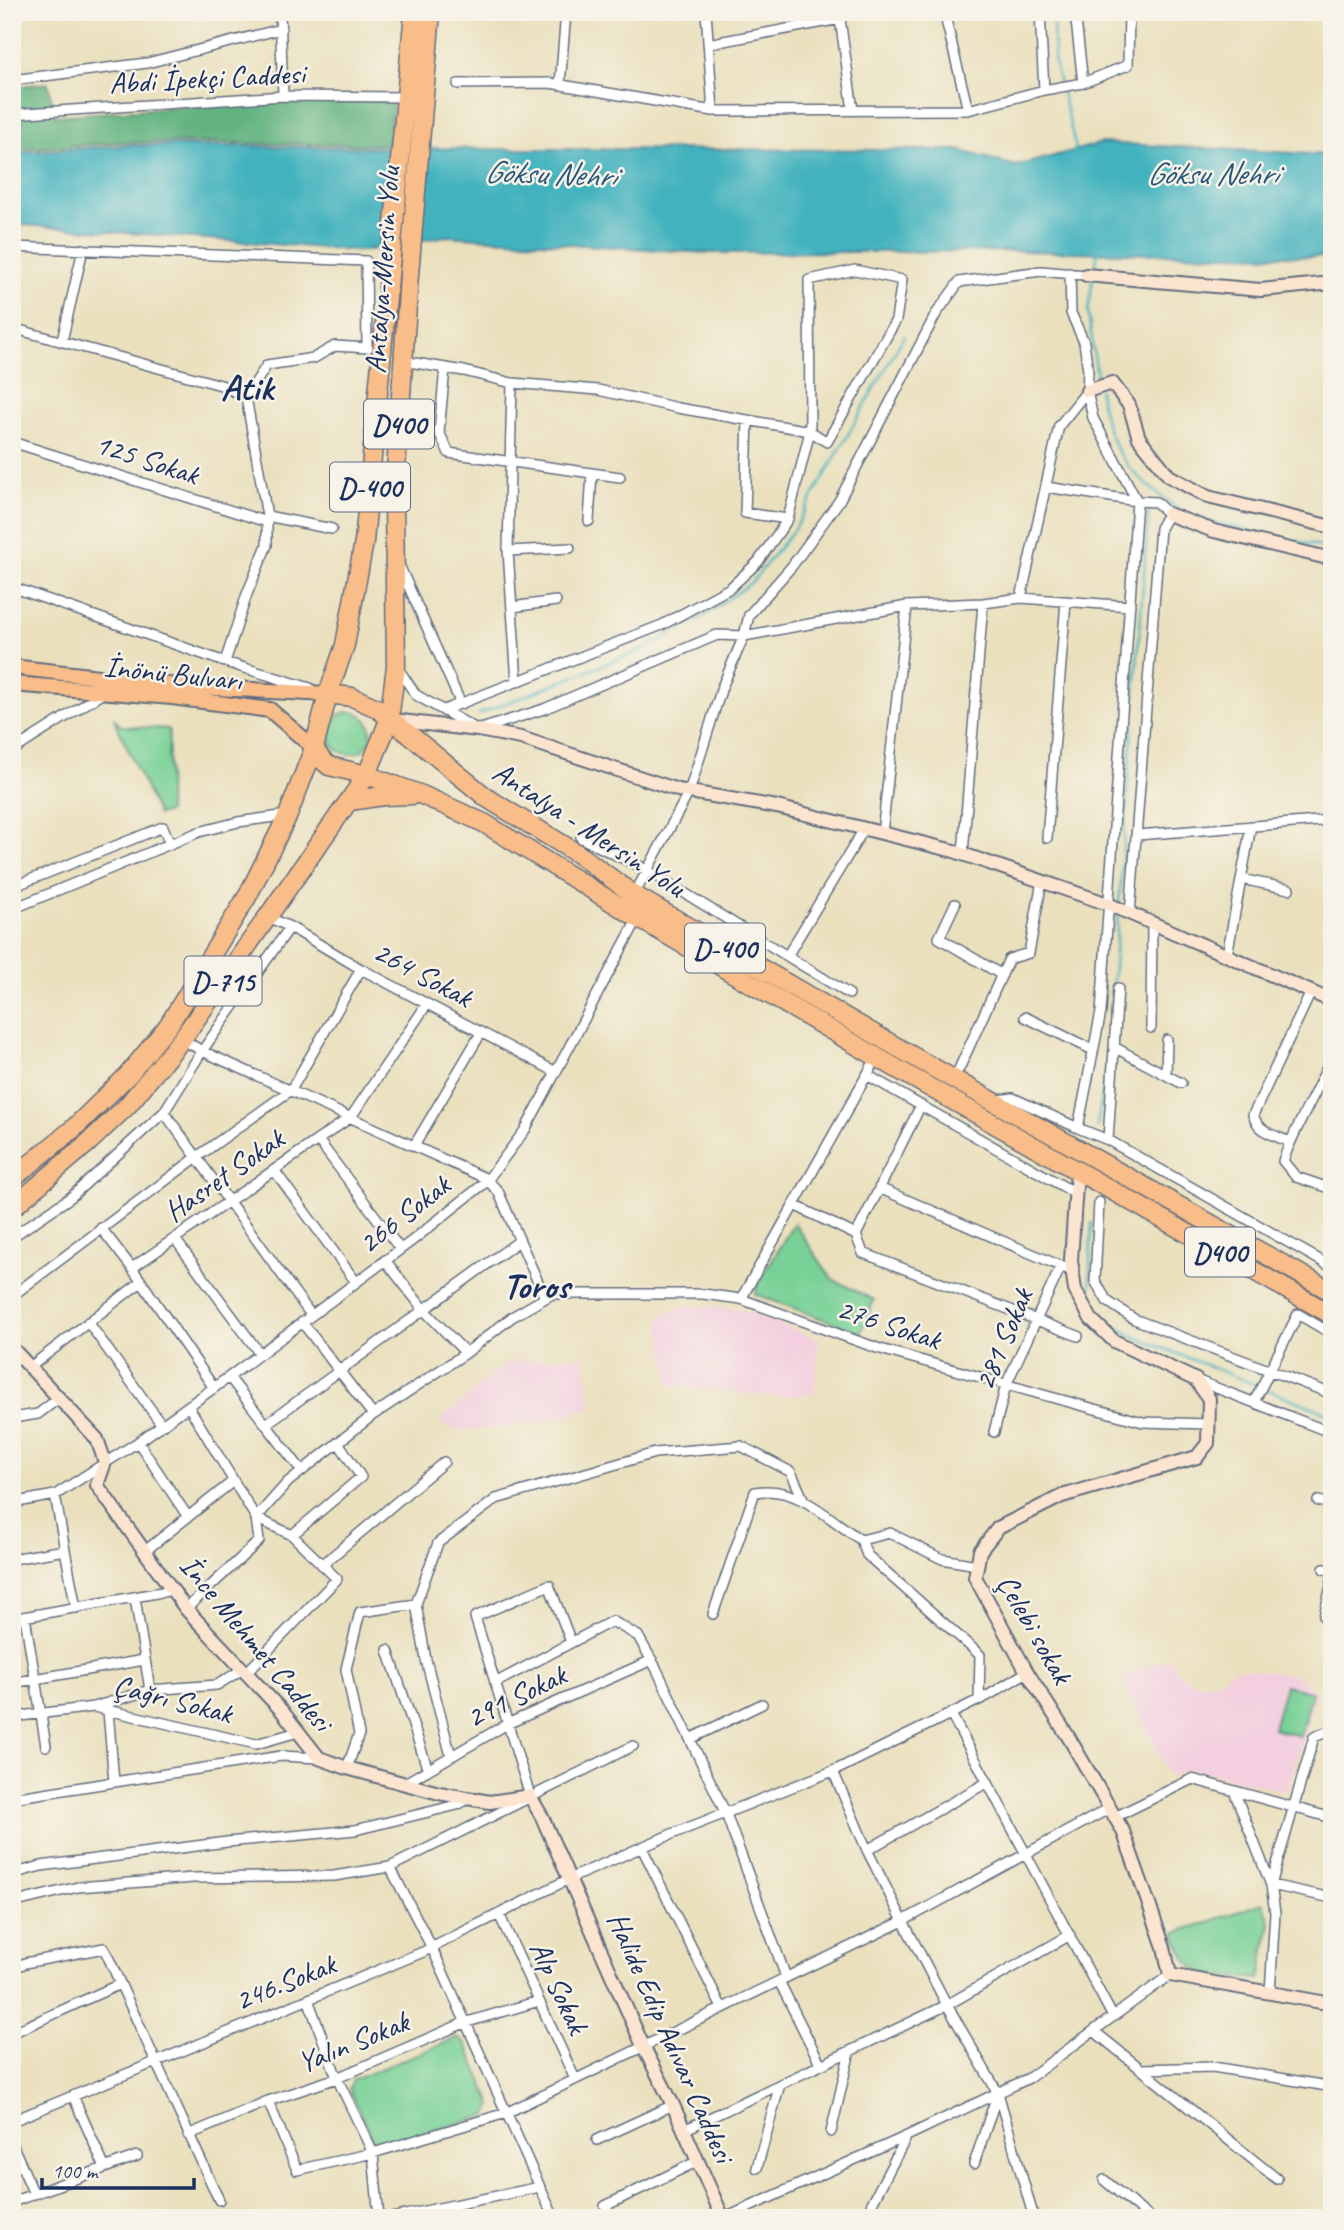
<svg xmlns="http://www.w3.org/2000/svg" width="1344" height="2230" font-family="Caveat,sans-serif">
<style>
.built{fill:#f3cfdf}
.green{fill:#79d197;stroke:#4a807a;stroke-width:2}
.forest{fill:#62b380;stroke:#3e716f;stroke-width:2}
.water{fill:#43b2be;stroke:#2f708e;stroke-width:2}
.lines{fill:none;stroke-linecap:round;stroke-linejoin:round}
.stream{stroke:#43b2be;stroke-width:2.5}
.street-casing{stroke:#636d7f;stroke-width:12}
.secondary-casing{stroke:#636d7f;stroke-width:16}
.primary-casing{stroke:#636d7f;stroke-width:18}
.highway-casing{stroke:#636d7f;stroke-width:21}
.street{stroke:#fff;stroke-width:9}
.secondary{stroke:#fce5d0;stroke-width:12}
.primary{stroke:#f8bd89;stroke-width:14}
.highway{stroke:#f8bd89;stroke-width:18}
.labels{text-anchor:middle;stroke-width:5;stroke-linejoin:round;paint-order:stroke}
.shield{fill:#f7f3e8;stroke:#5d6a87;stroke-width:2}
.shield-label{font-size:28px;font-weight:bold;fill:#1b2f5e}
.street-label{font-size:30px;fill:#1b2f5e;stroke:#f7f3e8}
.water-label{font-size:32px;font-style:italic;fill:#27567b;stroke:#f7f3e8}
.district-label{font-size:37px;font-weight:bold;fill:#1b2f5e;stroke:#f7f3e8}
</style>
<rect width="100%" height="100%" fill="#f7f3e8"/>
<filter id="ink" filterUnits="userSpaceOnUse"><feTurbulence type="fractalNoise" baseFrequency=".0143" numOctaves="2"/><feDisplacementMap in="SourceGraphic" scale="14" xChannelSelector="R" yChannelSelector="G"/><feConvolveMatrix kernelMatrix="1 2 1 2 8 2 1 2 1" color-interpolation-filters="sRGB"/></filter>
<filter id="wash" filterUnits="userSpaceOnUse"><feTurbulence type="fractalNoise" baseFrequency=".00686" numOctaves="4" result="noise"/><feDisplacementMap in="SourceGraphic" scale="28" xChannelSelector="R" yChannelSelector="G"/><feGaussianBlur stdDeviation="1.57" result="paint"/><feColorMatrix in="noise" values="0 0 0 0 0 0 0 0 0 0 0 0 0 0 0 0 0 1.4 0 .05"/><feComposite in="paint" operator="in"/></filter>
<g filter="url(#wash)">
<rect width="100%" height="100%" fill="#eae0bd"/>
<!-- built -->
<path class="built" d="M683,1305L741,1309L819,1340L814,1394L780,1397L670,1385L659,1319Z
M585,1356L591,1407L541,1422L484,1429L456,1431L438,1422L508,1362Z
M1170,1659L1182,1677L1202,1684L1219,1681L1235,1668L1296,1675L1316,1692L1287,1792L1202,1771L1188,1769L1169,1777L1122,1678L1143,1667Z"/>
<!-- green -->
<path class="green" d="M329 733a21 21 0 1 1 42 0a21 21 0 1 1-42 0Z
M113,717L121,726L169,729L168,812L158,815Z
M794,1223L832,1279L874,1300L861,1333L755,1294L757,1285Z
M1285,1685L1312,1693L1300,1736L1273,1729Z
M1263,1903L1270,1922L1260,1979C1214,1975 1190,1985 1175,1933Z
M457,2038L465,2042L492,2104L488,2115L388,2144L373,2141L349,2089L353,2080Z"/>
<!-- forest -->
<path class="forest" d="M48,83L55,116L242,102L393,101L388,145L127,142L12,150V87Z"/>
<!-- water -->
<path class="water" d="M1102,143L1332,155V257L1014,251L708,253L446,236L362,251L12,224V153L129,145L495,149L958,150L1016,166Z"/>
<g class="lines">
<!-- stream -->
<path class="stream" d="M1053,12L1054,60L1077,153
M1094,273L1098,252
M1093,279L1088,312L1098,383
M1099,390C1108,458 1135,478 1188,516
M1198,519L1332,549
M479,714L641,650L704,616L752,582L795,528L904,336
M1119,904L1149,506
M1097,1127L1107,1060L1118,914
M1092,1223C1091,1241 1087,1293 1094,1308C1102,1322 1122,1330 1135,1337L1332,1415"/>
</g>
</g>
<g filter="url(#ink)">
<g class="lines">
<!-- street casing -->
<g class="street-casing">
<path id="street" d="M280,12L283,96
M706,12L713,111
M839,12L853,110
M944,12L968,110
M1040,12L1044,90
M1075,12L1083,83
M708,44L840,19
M12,80L147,63L281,29
M458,84L550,83L713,111L968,110L1044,90L1083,83L1128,65L1129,12
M560,85L566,12
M12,114L283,96L405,97
M12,247L366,261L367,347
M1070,273L1071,313L1084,342L1088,371L1087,391L1093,418L1137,501L1101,1012L1078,1128L1108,1140L1332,1267
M12,328L221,385L246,397L267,516V545L247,594L225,662
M62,341L83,249
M409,362L464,371L512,383L598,390L678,408L810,431L827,442L896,320L902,280L855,270L809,280L810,431L788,519L758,562L730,588L662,625L444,710
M445,368L439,432L449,453L620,477
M512,383L508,551L517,682
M246,397L267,365L314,358L335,346L368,348
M748,420L745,513L788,519
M12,442L267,522
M1046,487L1137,501L1156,502L1168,514L1160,528L1130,914
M267,516L332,529
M589,521L592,473
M508,551L570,548
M399,565L461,704
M12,587L225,662L310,688
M1021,598L1059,426L1087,391
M512,607L556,601
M397,667L416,695L478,730L544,709L717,635L744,636L907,606L983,603L1021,598L1130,606
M12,751L103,693
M882,834L907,606
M1137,835L1332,820
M581,838L647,870L849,994
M1047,838L1066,601
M963,854L983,603
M1241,879L1289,889
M12,887L163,827L170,844
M634,895L689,792L722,687L744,636L749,615L792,566L839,501L936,314L959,282L1041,271L1086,275
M955,904L939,938L1002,975
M12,909L199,832L238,822L288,815
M268,917L290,927L361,969L556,1072
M1227,955L1251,826
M787,956L864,829
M1025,1017L1093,1050
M1151,1028L1152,923
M182,1039L202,1051L485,1178L498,1191L545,1298
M1114,1047L1181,1083
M1332,1055C1318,1092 1296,1124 1283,1161L1296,1177L1332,1189
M959,1069L1009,959L1029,953L1042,881
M1166,1074L1167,1040
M867,1075L1075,1193
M998,1100L1013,1098L1078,1128
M164,1112L311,1315
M318,1140L400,1249
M1108,1140L1118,988
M1290,1142C1273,1135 1259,1132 1253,1115L1311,992
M414,1146L481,1033
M274,1170L356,1282
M879,1188L1072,1271
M1099,1202L1095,1281L1107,1301L1134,1319L1332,1394
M794,1205L856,1235L863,1253L1078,1336
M101,1228L132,1268
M856,1235L921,1105
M12,1237L71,1197L164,1112L202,1051L290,927
M175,1239L260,1354
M385,1260L424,1310L466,1353
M12,1296L197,1157L291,1090L361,969
M741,1299L877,1057
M88,1322L162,1425
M302,1322L373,1415
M30,1367L141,1282
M229,1377L302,1471
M1196,1380L1332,1433
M214,1388L132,1268L351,1117L427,1004
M1254,1402L1298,1314L1332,1334
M189,1407L256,1518L292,1535L337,1579L246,1673
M12,1418L38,1414L59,1398
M266,1424L519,1241
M994,1432L1006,1385L1061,1266
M138,1442L188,1517
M1318,1501L1332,1504
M12,1503L55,1495L138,1442L229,1377L413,1240L486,1182L525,1130L638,918
M292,1535L361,1477L338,1442
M65,1550L76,1608
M145,1551L232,1482
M12,1559L65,1550L55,1495
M322,1565L444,1462
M977,1565L942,1559L890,1533L861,1540L867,1555L980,1655L979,1700
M1324,1569L1332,1570
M135,1598L150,1690L94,1707L256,1744L298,1732
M186,1609L259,1541L256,1518L288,1482L373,1415L466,1353L512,1317L552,1294H703L741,1299L877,1348L1047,1396L1143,1422L1208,1424
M713,1614L755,1492C798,1485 827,1518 861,1540
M25,1617L46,1746
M1324,1617L1332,1581
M12,1619L173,1590
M388,1650L428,1770
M12,1683L144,1660
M495,1683L612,1621L638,1636L656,1668L726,1814L786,1977
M150,1690L217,1685L243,1669
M108,1711L114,1782
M951,1714L1113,2017
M12,1717L94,1707
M1332,1730L1314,1737L1271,1885L1332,1898
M690,1739L762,1704
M451,1756L426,1660L416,1604L438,1543L496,1499L655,1453L741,1446L791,1472L804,1501
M347,1768L359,1734L346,1669L360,1612L416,1604
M833,1771L867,1850L903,1921L947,2005L998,2093L1033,2215L1025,2218
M405,1783L507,1724L652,1660
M1234,1791L1271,1885L1275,1913L1270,1992
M530,1796L475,1617L549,1585L571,1642
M12,1798L281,1756L319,1758
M1115,1817L1192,1779L1332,1818
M642,1848L722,2008
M867,1850L988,1782
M390,1867L432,1948L554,2218
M12,1874L41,1866L227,1842L355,1830L457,1805L470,1798
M12,1903L78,1887L193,1878L334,1876L390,1867L633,1746
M499,1914L575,2079
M12,1969L25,1963L104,1948L219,2200
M779,1981L821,2065
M308,1999L337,2078L373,2153L379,2218
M1094,2031L1277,2179
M12,2033L120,1984
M1141,2069L1213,2067L1327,2086
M73,2096L105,2168
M268,2101L297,2170L373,2153L506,2113L903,1921L1110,1808
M12,2121L423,1952L571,1878L672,1834L838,1769L989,1695L1027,1672
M684,2130L947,2005L1070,1935
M831,2132L850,2051
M188,2135L268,2101L337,2078L464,2023L539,2001
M597,2140L673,2105
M12,2144L34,2194
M974,2164L997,2095
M757,2168L780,2084
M1104,2180L1150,2218
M12,2202L137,2156
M871,2205L907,2136
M605,2206L698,2161
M391,2218L540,2187
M725,2218L907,2136L1029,2078L1170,1975"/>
</g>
<!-- secondary casing -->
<g class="secondary-casing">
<path id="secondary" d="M1086,275L1261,290L1332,283
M1087,391L1112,383L1129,405L1139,438L1169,476L1208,497L1332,527
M1168,514L1214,531L1332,559
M393,720L478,730L521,738L678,790L777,807L954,851L1108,904L1332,1001
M1077,1170L1071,1260L1075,1290L1091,1319L1114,1341L1196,1380L1209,1399L1208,1443L1197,1457L1062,1496L998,1528L980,1551L975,1577L1027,1672L1069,1738L1123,1831L1164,1947L1170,1975L1332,2004
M12,1348L97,1439L105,1462L97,1485L186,1609L282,1711L319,1758L347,1768L439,1793L490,1802L530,1796L542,1817L643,2046L673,2105L723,2218"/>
</g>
<!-- primary casing -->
<g class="primary-casing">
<path id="primary" d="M12,667L177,686L328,694
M12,684L172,697L270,710L314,748"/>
</g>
<!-- highway casing -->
<g class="highway-casing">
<path id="highway" d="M328,694L352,697L377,708L487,798L578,854L634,895L909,1054L1332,1292
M314,748L321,759L329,766L367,775L422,795L484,823L638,918L906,1074L1332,1315
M350,801L383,796L413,795
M12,1179L74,1128L128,1075L168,1026L247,897L288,815L314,748L328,694L345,645L364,542L414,12
M12,1208L89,1142L127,1106L182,1039L367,775L389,720L396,666L394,500L409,275L431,12"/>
</g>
<!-- street -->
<use href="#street" class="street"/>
<!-- secondary -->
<use href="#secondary" class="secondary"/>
<!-- primary -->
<use href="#primary" class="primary"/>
<!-- highway -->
<use href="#highway" class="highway"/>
</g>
</g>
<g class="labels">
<!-- shield labels -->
<g class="shield">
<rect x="364" y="399.5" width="70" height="49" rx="5"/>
<rect x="330" y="462.5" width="80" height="49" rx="5"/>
<rect x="685" y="923.5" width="80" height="49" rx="5"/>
<rect x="184.5" y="956.5" width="77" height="49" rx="5"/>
<rect x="1185" y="1227.5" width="70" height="49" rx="5"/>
</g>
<g class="shield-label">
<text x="399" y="434">D400</text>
<text x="370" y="497">D-400</text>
<text x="725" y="958">D-400</text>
<text x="223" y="991">D-715</text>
<text x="1220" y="1262">D400</text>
</g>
<!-- street labels -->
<g class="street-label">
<text transform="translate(207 78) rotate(-3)" y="10">Abdi İpekçi Caddesi</text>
<text transform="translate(382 270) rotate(-86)" y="10">Antalya-Mersin Yolu</text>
<text transform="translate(147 459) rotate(18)" y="10">125 Sokak</text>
<text transform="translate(173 673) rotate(6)" y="10">İnönü Bulvarı</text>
<text transform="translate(589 829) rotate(33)" y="10">Antalya - Mersin Yolu</text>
<text transform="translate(423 974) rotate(28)" y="10">264 Sokak</text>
<text transform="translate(224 1175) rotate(-35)" y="10">Hasret Sokak</text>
<text transform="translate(404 1214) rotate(-38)" y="10">266 Sokak</text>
<text transform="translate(889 1324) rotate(18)" y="10">276 Sokak</text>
<text transform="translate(1003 1339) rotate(-67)" y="10">281 Sokak</text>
<text transform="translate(1035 1629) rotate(60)" y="10">Çelebi sokak</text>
<text transform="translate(256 1643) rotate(50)" y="10">İnce Mehmet Caddesi</text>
<text transform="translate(516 1696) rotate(-26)" y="10">291 Sokak</text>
<text transform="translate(173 1699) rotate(14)" y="10">Çağrı Sokak</text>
<text transform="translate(285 1982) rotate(-22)" y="10">246.Sokak</text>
<text transform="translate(559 1987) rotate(65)" y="10">Alp Sokak</text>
<text transform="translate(671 2037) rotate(66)" y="10">Halide Edip Adıvar Caddesi</text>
<text transform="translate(353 2042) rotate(-22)" y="10">Yalın Sokak</text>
</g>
<!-- water labels -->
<g class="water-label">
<text transform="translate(550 173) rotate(2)" y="11">Göksu Nehri</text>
<text x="1212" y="184">Göksu Nehri</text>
</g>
<!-- district labels -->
<g class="district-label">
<text x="247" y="400">Atik</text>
<text x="536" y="1298">Toros</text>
</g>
</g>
<!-- margin -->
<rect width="1344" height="2230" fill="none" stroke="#f7f3e8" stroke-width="42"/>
<!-- scale -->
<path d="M42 2178v10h152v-10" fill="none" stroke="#1b2f5e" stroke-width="3.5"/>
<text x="52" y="2178" font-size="21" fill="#1b2f5e" stroke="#f7f3e8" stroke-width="5" paint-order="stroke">100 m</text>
</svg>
